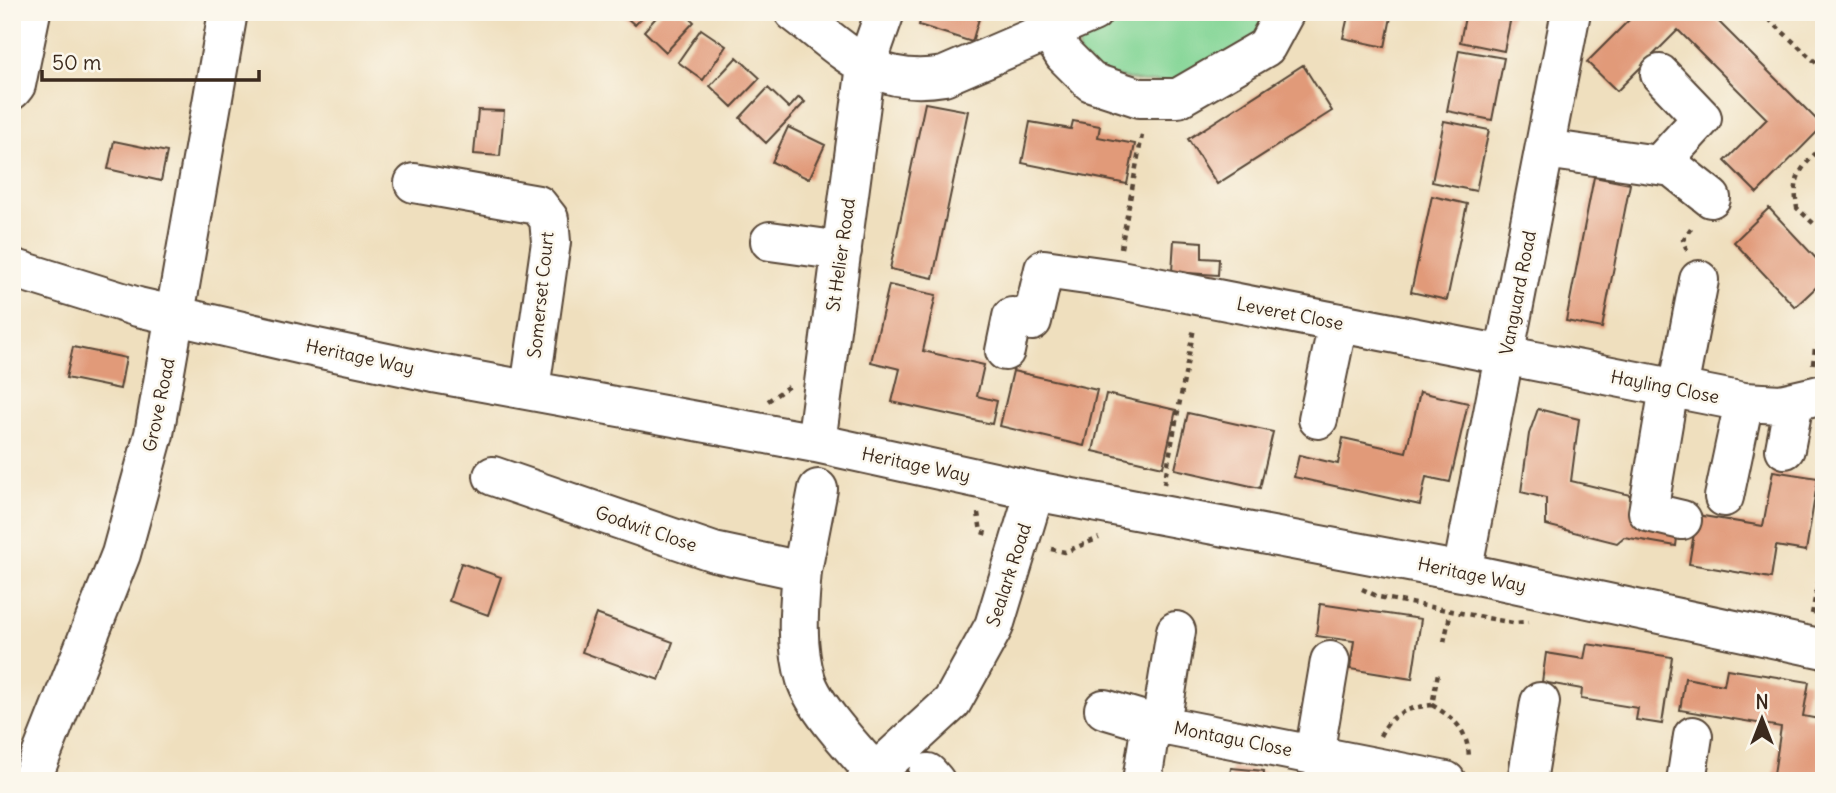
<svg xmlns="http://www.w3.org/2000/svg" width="1836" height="793" font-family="Delius,sans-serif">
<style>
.green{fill:#85d697;stroke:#60805a;stroke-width:2}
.building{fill:#e19a79}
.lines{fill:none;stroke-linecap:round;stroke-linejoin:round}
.minor-casing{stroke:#564536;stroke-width:42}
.path{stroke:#564536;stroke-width:4.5;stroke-dasharray:5 5;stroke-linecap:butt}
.minor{stroke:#fff;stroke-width:38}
.labels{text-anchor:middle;stroke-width:5;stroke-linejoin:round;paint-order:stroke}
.street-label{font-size:18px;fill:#3b2a1e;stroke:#fbf7ec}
</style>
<rect width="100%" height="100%" fill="#fbf7ec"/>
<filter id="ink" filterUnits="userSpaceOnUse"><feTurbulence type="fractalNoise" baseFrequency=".0143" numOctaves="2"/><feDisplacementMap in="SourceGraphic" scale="14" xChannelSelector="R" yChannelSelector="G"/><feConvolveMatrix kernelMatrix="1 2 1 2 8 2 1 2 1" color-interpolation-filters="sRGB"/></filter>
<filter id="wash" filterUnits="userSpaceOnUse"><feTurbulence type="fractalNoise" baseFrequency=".00686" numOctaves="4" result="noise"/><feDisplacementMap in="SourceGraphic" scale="28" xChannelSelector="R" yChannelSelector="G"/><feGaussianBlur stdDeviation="1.57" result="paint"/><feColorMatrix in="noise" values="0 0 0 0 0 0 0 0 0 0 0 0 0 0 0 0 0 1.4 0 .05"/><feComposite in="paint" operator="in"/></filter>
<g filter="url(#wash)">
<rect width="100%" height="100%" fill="#efdfbe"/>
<!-- green -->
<path class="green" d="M1123,12H1272L1260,40L1175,82H1142L1098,73L1078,54L1080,29Z"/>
<g id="blocks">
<!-- building -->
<path class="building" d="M620,12H647L635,25Z
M661,12H684L694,22L666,52L644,31Z
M923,12H981L972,42L919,25Z
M1349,12H1392L1385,47L1343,38Z
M1466,12H1512L1504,51L1460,42Z
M1637,12H1709L1823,126L1757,193L1725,161L1767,119L1678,30L1617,91L1587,62Z
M701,29L726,46L703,80L678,62Z
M1459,50L1504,58L1492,120L1447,111Z
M737,57L760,78L732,107L710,86Z
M1303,65L1332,111L1217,184L1188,139Z
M768,88L789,108L799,97L805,102L766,143L740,118Z
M925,103L968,111L933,278L890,269Z
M478,110L504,111L500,156L474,154Z
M1073,121L1100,126L1098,137L1135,144L1127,184L1022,163L1030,122L1071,129Z
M1444,121L1489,130L1476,191L1432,182Z
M788,127L825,145L809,179L772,162Z
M114,141L167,152L161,181L108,169Z
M1594,177L1630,184L1602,328L1566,321Z
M1432,196L1467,204L1447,300L1411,292Z
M1769,208L1824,267V280L1795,307L1734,242Z
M1174,240L1202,242V258L1219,259L1218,275L1172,272Z
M889,285L936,295L923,351L984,365L977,396L997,401L992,424L892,402L900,369L871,362Z
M73,347L126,358L120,389L66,378Z
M1013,371L1097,390L1084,446L1000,426Z
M1420,392L1468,403L1450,482L1426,477L1420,505L1294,477L1299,455L1338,464L1343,438L1406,452Z
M1106,394L1176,410L1163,467L1093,451Z
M1538,409L1579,419L1571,481L1630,495L1631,510L1679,520L1676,546L1624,537L1617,543L1546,525V498L1521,492L1529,434Z
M1188,413L1273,432L1260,488L1175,469Z
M1773,471L1818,478L1806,551L1776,546L1771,578L1689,564L1697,515L1763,526Z
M461,563L501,577L488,615L449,601Z
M1320,604L1421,619L1412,679L1350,669L1354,641L1316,636Z
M596,614L673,642L659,680L582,652Z
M1587,644L1672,657L1662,724L1636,720L1638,708L1581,699L1582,689L1542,682L1546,653L1584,659Z
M1727,669L1809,682L1803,716L1824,720L1821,781H1773L1781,727L1680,710L1685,678L1724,685Z
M1231,768L1264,771L1263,781H1229Z
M1270,777L1305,779V781H1270Z"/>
</g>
</g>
<g filter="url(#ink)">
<use href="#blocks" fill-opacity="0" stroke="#564536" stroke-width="2"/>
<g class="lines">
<!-- minor casing -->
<g class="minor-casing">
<path id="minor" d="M794,12C846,51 874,88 944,76L1093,12
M1049,31L1064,55L1091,82L1140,98H1178L1266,47L1285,12
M12,90L16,85L31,12
M1545,149L1672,167L1711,198
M1659,165L1702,118L1660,74
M414,183L538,205L549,219L551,242L530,389
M770,241L842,251
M12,268L138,307L303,345L434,373L816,443L1035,491L1462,572L1824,649
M1005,351L1012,317L1032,321L1044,269L1115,279L1744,402L1781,404L1824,394
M1669,388L1648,512L1682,520
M1678,389L1699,280
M1318,419L1338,323
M816,443L866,66L885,12
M1785,449L1794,402
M493,476L714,552L802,571C799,607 795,644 806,680C815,708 854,749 874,772
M1724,497L1744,402
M802,571L818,489
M1462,572L1571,12
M1104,709L1151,723L1446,781
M1161,724L1176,631
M1314,755L1330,661
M928,773L935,781
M31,781L121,554L154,434L228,12
M866,781L952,702L994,626L1035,491
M1142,781L1151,723
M1527,781L1540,702
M1686,781L1693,736"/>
</g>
<!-- path -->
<path class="path" d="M1761,12L1824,70
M1824,145C1801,168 1792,175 1797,208L1814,224H1824
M1121,248L1143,130
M1687,250L1683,240L1693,225
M1813,364L1815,348L1824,336
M768,401L789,386
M1820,454L1824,471
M1164,484L1194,328
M978,513L981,532L988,534
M1051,549L1065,552L1099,538
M1362,589L1379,597L1513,623L1528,622
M1812,614L1824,552
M1444,642L1451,611
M1432,705C1455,719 1467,729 1469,757
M1380,736C1392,712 1408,708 1432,705L1438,673"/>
<!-- minor -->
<use href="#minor" class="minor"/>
</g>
</g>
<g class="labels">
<!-- street labels -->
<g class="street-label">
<text transform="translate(841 255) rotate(-82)" y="6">St Helier Road</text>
<text transform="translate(1518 293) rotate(-79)" y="6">Vanguard Road</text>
<text transform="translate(541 295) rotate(-84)" y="6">Somerset Court</text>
<text transform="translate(1290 314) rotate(11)" y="6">Leveret Close</text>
<text transform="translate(360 357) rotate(12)" y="6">Heritage Way</text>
<text transform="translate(1665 387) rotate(11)" y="6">Hayling Close</text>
<text transform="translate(159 405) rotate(-78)" y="6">Grove Road</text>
<text transform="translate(916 465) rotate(12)" y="6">Heritage Way</text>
<text transform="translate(646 529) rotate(19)" y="6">Godwit Close</text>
<text transform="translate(1009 575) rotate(-72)" y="6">Sealark Road</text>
<text transform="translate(1472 575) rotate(12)" y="6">Heritage Way</text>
<text transform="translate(1233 739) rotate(11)" y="6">Montagu Close</text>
</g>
</g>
<!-- margin -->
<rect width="1836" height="793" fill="none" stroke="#fbf7ec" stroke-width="42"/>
<!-- north arrow -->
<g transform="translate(1762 719)" stroke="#fbf7ec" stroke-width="5" paint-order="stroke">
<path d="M0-5L12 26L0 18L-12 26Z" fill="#3b2a1e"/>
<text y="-10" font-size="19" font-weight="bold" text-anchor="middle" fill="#3b2a1e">N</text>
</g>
<!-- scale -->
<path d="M42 70v10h217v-10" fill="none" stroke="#3b2a1e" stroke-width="3.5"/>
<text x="52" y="70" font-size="21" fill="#3b2a1e" stroke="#fbf7ec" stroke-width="5" paint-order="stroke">50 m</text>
</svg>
